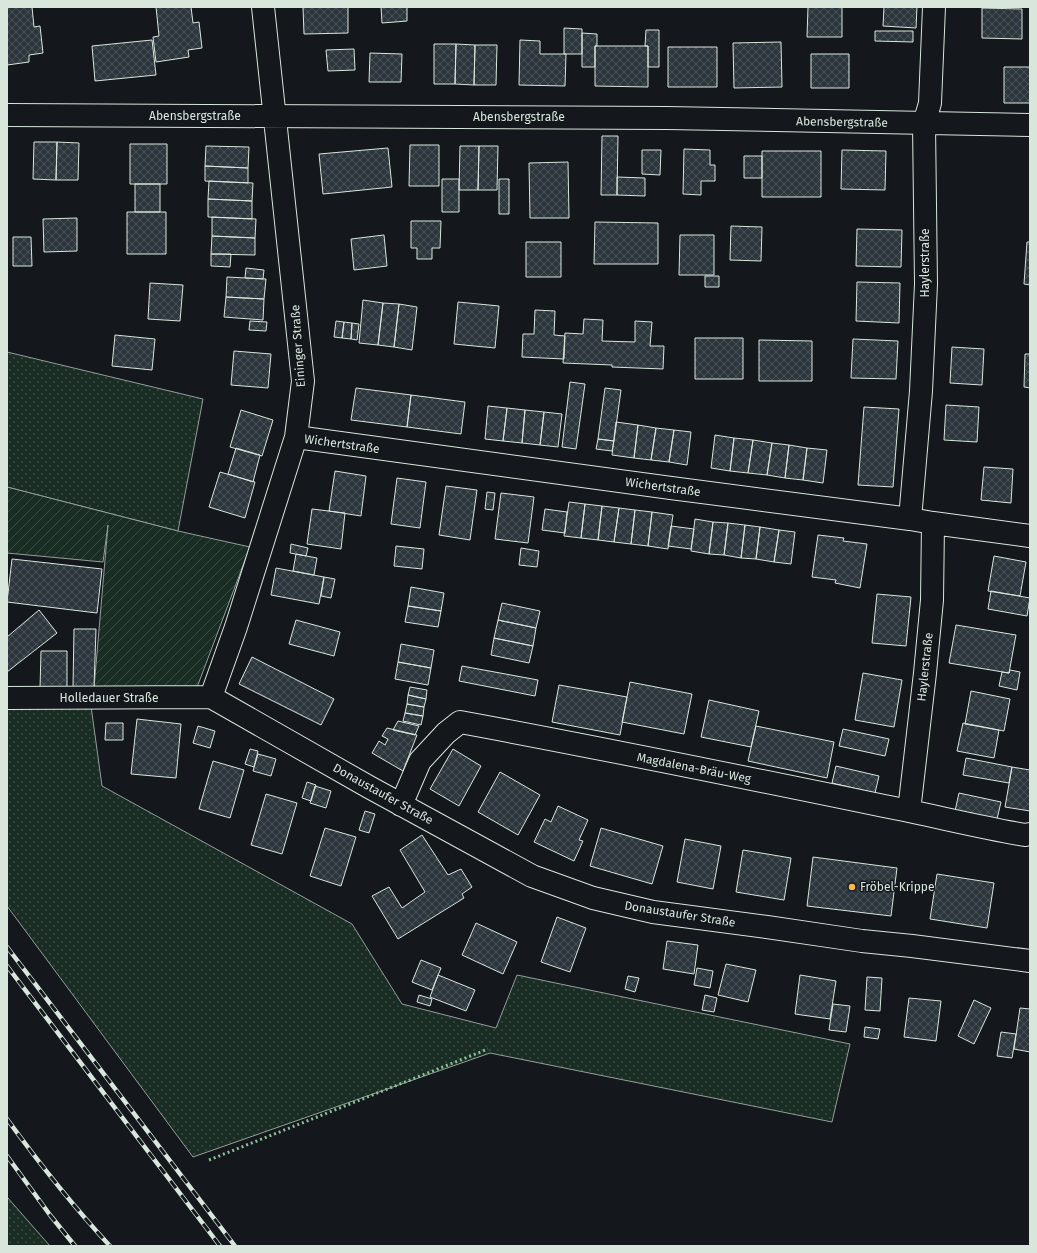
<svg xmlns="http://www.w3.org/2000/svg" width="1037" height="1253" font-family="'Fira Sans',sans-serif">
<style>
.grass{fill:url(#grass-dots);stroke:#939e99}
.garden{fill:url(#garden-furrows);stroke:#939e99}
.building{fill:url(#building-cross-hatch);stroke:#d8e6dc}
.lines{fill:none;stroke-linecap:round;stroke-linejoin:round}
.minor-casing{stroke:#d8e6dc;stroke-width:24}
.minor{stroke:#14181c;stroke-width:22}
.rail-casing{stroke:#d8e6dc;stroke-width:4.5}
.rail{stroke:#14181c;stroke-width:3;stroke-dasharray:9;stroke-linecap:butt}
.hedge{stroke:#8ac095;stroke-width:3;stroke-dasharray:2 3;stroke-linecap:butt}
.poi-dot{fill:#ffb74d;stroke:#14181c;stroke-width:1.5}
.labels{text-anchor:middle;stroke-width:3;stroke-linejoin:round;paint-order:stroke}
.street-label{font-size:12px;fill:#d8e6dc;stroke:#14181c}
.poi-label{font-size:12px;fill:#d8e6dc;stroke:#14181c;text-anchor:start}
</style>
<defs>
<pattern id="grass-dots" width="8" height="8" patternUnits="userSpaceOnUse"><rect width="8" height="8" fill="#1a2d24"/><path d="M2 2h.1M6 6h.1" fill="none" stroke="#3b4b43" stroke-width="1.8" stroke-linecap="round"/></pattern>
<pattern id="garden-furrows" width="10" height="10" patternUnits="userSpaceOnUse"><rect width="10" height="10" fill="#1a2d24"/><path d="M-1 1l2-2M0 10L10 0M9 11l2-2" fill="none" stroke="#3b4b43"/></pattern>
<pattern id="building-cross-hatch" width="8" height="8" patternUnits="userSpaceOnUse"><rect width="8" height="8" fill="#2c363c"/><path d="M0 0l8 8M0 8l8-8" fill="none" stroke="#4a5358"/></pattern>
</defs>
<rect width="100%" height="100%" fill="#14181c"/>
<!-- grass -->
<path class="grass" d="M7,352L203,399L178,531L7,487Z
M91,706L102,786L352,924L402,1004L496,1028L517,975L850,1044L832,1122L490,1053L193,1157L7,906V707Z
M7,1197L50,1246H7Z"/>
<!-- garden -->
<path class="garden" d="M7,487L178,531L250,547L196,690L94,688L108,525L103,562L7,553Z"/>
<!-- building -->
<path class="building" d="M7,7H32L34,27L40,26L43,53L29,55V62L7,65Z
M156,7H191L193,23L199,22L202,48L188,50L189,57L156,62L153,37L159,36Z
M303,7H348V33L304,34Z
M381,7H407V21L382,23Z
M808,7H842V37H807Z
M884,7H917L916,28L883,26Z
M982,8L1022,9V39L982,38Z
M564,28L582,29V54H564Z
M646,30H659V67H648V46H645Z
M875,31H913V42L875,41Z
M582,33L597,34V46H595V67H582Z
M152,40L156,75L95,81L92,46Z
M520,40L540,41V54H566L565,86L519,85Z
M781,42L782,87L734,88L733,43Z
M434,44H456L455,84H434Z
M456,44L475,45L474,85L455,84Z
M475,45H497L496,85H474Z
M595,46H648V87L595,86Z
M668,47H717V87H668Z
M354,49L355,70L328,71L326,50Z
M370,53L402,54L401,82H369Z
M811,54H849V88H811Z
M1004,67H1030V103H1004Z
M602,136H618L617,195H601Z
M34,142H57L56,180L33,179Z
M57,142L79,143L78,180H56Z
M130,144H167V184H130Z
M410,145H439V186H409Z
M206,146L249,147L248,168L205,166Z
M460,146H479L478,190H459Z
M479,146H498L497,190H478Z
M388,148L392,187L323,194L319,154Z
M684,149L710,150V165H715V181H701V195L683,194Z
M642,150H661L660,175L642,174Z
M842,150L886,151L885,190L841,189Z
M762,151H821V197H762Z
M744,156H762V178H744Z
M568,162L569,218H530L529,163Z
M205,166L248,168V183L205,181Z
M617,177L645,178V196L617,195Z
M442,179H459V212H442Z
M499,179H509V214H499Z
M209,181L253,183L252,201L208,199Z
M135,184H160V212H135Z
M208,199L252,201V219L208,217Z
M127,212H166V254H127Z
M212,217L256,219L255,238L212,236Z
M77,218V251L44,252L43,219Z
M411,221H441L440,248H432V259H417V248H411Z
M595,222L658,223V264H594Z
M731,226L762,227L761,261L730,260Z
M857,229L902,230L901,267L856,266Z
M384,235L387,266L354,270L351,239Z
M680,235H714V275H679Z
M212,236L255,238V255L211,254Z
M13,237H31L32,266H13Z
M526,242H561V277H526Z
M1027,242H1030V285L1024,284Z
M211,254H231L230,267L211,266Z
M246,268L264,270L263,279L245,278Z
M705,276H719V287H705Z
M227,277L266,279L264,299L226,297Z
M857,282L900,283L899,323L856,321Z
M150,283L183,285L180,321L148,319Z
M226,297L264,299L263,320L224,317Z
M363,300L383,303L378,345L359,343Z
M458,302L499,306L495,348L454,344Z
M383,303L399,304L394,347L378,345Z
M399,304L417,307L412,350L394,347Z
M535,310L555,311L554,335L565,336L564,359L522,357L523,334H534Z
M584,319L603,320L602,341L635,342V321L652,322L650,346H664L663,369L612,367V365L563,363L565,333L583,334Z
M250,321L267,322L266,331L249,330Z
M336,321L344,322L342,338L334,337Z
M344,322L352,323L351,339L342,338Z
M352,323L359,324L357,340L351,339Z
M115,335L155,339L152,370L112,366Z
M695,338H743V379H695Z
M853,339L898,341L896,379L851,378Z
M759,340L812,341V381H759Z
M952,347L984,349L982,385L950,383Z
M234,351L271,354L268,388L231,385Z
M1025,354H1030V388L1024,387Z
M570,382L585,384L576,449L562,447Z
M356,388L411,395L407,427L351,420Z
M605,388L621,390L614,441L598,439Z
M411,395L465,402L461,434L407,427Z
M946,405L979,407L977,442L944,440Z
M488,406L507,408L503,441L485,439Z
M864,407L899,409L893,487L858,485Z
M507,408L525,410L522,443L503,441Z
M241,410L273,420L262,456L230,447Z
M525,410L544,412L540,445L522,443Z
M544,412L562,414L558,447L540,445Z
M616,422L638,425L634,458L612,455Z
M638,425L656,428L651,460L634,458Z
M656,428L674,430L669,462L651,460Z
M674,430L691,432L687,465L669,462Z
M715,435L734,438L730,471L711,468Z
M734,438L753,440L748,473L730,471Z
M598,439L614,441L612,451L596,449Z
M753,440L772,443L767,475L748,473Z
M772,443L789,445L785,478L767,475Z
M789,445L807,448L803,480L785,478Z
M236,448L260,455L253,482L228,474Z
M807,448L827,450L823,483L803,480Z
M984,467L1013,469L1011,503L981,500Z
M335,471L366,476L361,516L329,511Z
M220,472L255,482L245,518L209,507Z
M397,478L426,482L420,528L391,524Z
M446,486L477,490L470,540L439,535Z
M487,492L495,493L493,510L485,509Z
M501,493L534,497L528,543L495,539Z
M569,502L585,504L581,538L564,536Z
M585,504L602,506L598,540L581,538Z
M602,506L619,508L614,542L598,540Z
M619,508L635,510L631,544L614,542Z
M312,509L345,513L341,549L307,544Z
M545,509L567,512L565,533L542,530Z
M635,510L652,512L648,546L631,544Z
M652,512L673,515L668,549L648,546Z
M695,519L713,522L709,554L691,551Z
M713,522L728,523L724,555L709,554Z
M728,523L745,525L741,558L724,555Z
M745,525L760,527L756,559L741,558Z
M671,526L694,529L691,549L668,546Z
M760,527L779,530L774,562L756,559Z
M779,530L795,532L791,564L774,562Z
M818,535L844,538L843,541L867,544L860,588L835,583L836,580L812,577Z
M291,544L308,548L306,556L290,553Z
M396,546L424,549L422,569L394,566Z
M521,548L539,551L537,567L519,565Z
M296,554L317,558L314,575L293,571Z
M994,556L1026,562L1020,596L988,591Z
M12,559L102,569L97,613L7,602Z
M276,568L324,577L319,604L271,595Z
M324,577L335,579L331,598L321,596Z
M411,587L444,593L441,611L408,606Z
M991,591L1030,598L1027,616L988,609Z
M877,594L911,597L906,646L872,643Z
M502,603L540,611L536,628L498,620Z
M408,606L441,611L438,627L405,622Z
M39,610L57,633L7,672V637Z
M296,620L340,632L334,656L289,644Z
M498,620L536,628L533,646L494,638Z
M956,625L1016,635L1009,673L949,663Z
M74,629H96L94,688L73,687Z
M494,638L533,646L529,663L491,655Z
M401,644L434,650L431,668L398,662Z
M41,651H67V689H40Z
M252,657L334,699L321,725L239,684Z
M398,662L431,668L428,685L395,679Z
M462,666L538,680L535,696L459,681Z
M1010,670L1020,672L1017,690L999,686L1002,672L1009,673Z
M863,673L902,680L894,727L855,720Z
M630,682L692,694L684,734L622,722Z
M559,685L627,697L620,735L552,722Z
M410,687L427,690L426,699L408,695Z
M971,691L1010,699L1004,731L965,724Z
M408,695L426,699L424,707L407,704Z
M709,700L759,711L751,747L701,737Z
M407,704L424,707L423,716L405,713Z
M405,713L423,716L421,725L403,721Z
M137,719L181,724L176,778L131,774Z
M398,721L419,726L415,735L393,730Z
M106,723H123V740H105Z
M963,723L999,730L994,758L957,751Z
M198,726L215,731L210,748L193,743Z
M756,726L834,742L827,778L748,761Z
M387,728L417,735L403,771L372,753L379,741L385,745L388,739L382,736Z
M843,729L889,739L885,756L839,746Z
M250,749L258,751L254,767L245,764Z
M453,749L481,766L459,806L430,789Z
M258,754L276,759L271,776L253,771Z
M966,758L1012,767L1009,783L963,775Z
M213,761L244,770L230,818L199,809Z
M836,766L879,776L875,793L832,783Z
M1012,767L1030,770V811L1005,807Z
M500,772L540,795L518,835L478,812Z
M307,782L316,785L311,801L302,798Z
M315,786L331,791L326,808L310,803Z
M959,793L1001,802L997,819L955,811Z
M266,794L297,803L282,854L251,845Z
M558,806L588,820L579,840L583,841L574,861L534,842L545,819L551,822Z
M365,811L375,814L369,833L359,830Z
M325,828L356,837L341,886L310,876Z
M601,828L663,846L652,884L590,866Z
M422,835L448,875L461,869L472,887L462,894L464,898L398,939L372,896L389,887L402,908L425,892L400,850Z
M685,839L721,846L713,889L677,882Z
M743,850L791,858L784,900L736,892Z
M813,857L897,868L891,916L807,906Z
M937,874L994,883L987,928L930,919Z
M557,917L586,928L570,972L541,962Z
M476,923L517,942L503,974L462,955Z
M667,941L698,945L694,974L663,969Z
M421,960L441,968L432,990L412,982Z
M726,964L756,970L748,1002L718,995Z
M697,968L713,971L710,988L694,985Z
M438,975L475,990L466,1011L430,997Z
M800,975L836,981L830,1019L795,1014Z
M628,976L639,978L635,992L625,989Z
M867,977L882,978L880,1011L865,1010Z
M419,995L432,999L430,1006L417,1002Z
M705,995L717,998L714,1012L702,1010Z
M909,998L941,1001L936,1041L904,1037Z
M974,1000L991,1008L974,1044L958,1036Z
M833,1004L850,1006L846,1032L829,1030Z
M1020,1008L1030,1009V1052L1014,1049Z
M865,1027L880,1029L878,1039L864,1037Z
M1001,1032L1016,1034L1012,1058L997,1056Z"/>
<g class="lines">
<!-- minor casing -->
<g class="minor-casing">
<path id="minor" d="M7,115L667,118L1030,125
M296,437L671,488L910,519L933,523L1030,536
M910,519L921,391L926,284L924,124L930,103L934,7
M211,697L236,627L296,437L303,381L263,7
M7,698L211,697L369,787L532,876L593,898L653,912L767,927L862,941L912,946L1030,961
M401,805L420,761L446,733L460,722C602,748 743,777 884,806C931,815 978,827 1025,835L1030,834
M909,811L925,673L932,600L933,523"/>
</g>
<!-- minor -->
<use href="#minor" class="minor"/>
<!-- rail casing -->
<g class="rail-casing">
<path id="rail" d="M7,947L235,1246
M7,966L220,1246
M7,1119C39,1163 73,1206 110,1246
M7,1156L50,1215L75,1246"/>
</g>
<!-- rail -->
<use href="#rail" class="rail"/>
<!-- hedge -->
<path class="hedge" d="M209,1160L488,1049"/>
</g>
<!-- markers -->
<circle class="poi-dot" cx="852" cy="887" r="4"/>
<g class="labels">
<!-- street labels -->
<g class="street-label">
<text x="195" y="120">Abensbergstraße</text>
<text x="519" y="121">Abensbergstraße</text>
<text transform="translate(842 122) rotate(1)" y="4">Abensbergstraße</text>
<text transform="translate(925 263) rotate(-90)" y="4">Haylerstraße</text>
<text transform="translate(298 346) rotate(-94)" y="4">Eininger Straße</text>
<text transform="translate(342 444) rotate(8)" y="4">Wichertstraße</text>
<text transform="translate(663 487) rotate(8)" y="4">Wichertstraße</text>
<text transform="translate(925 667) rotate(-84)" y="4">Haylerstraße</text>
<text x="109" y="702">Holledauer Straße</text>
<text transform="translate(694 768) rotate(11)" y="4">Magdalena-Bräu-Weg</text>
<text transform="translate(383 794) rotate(29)" y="4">Donaustaufer Straße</text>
<text transform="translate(680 914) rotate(9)" y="4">Donaustaufer Straße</text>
</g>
<!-- poi labels -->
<g class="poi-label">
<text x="860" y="891">Fröbel-Krippe</text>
</g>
</g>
<!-- border -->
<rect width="1037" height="1253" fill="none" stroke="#d8e6dc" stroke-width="16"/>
</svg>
